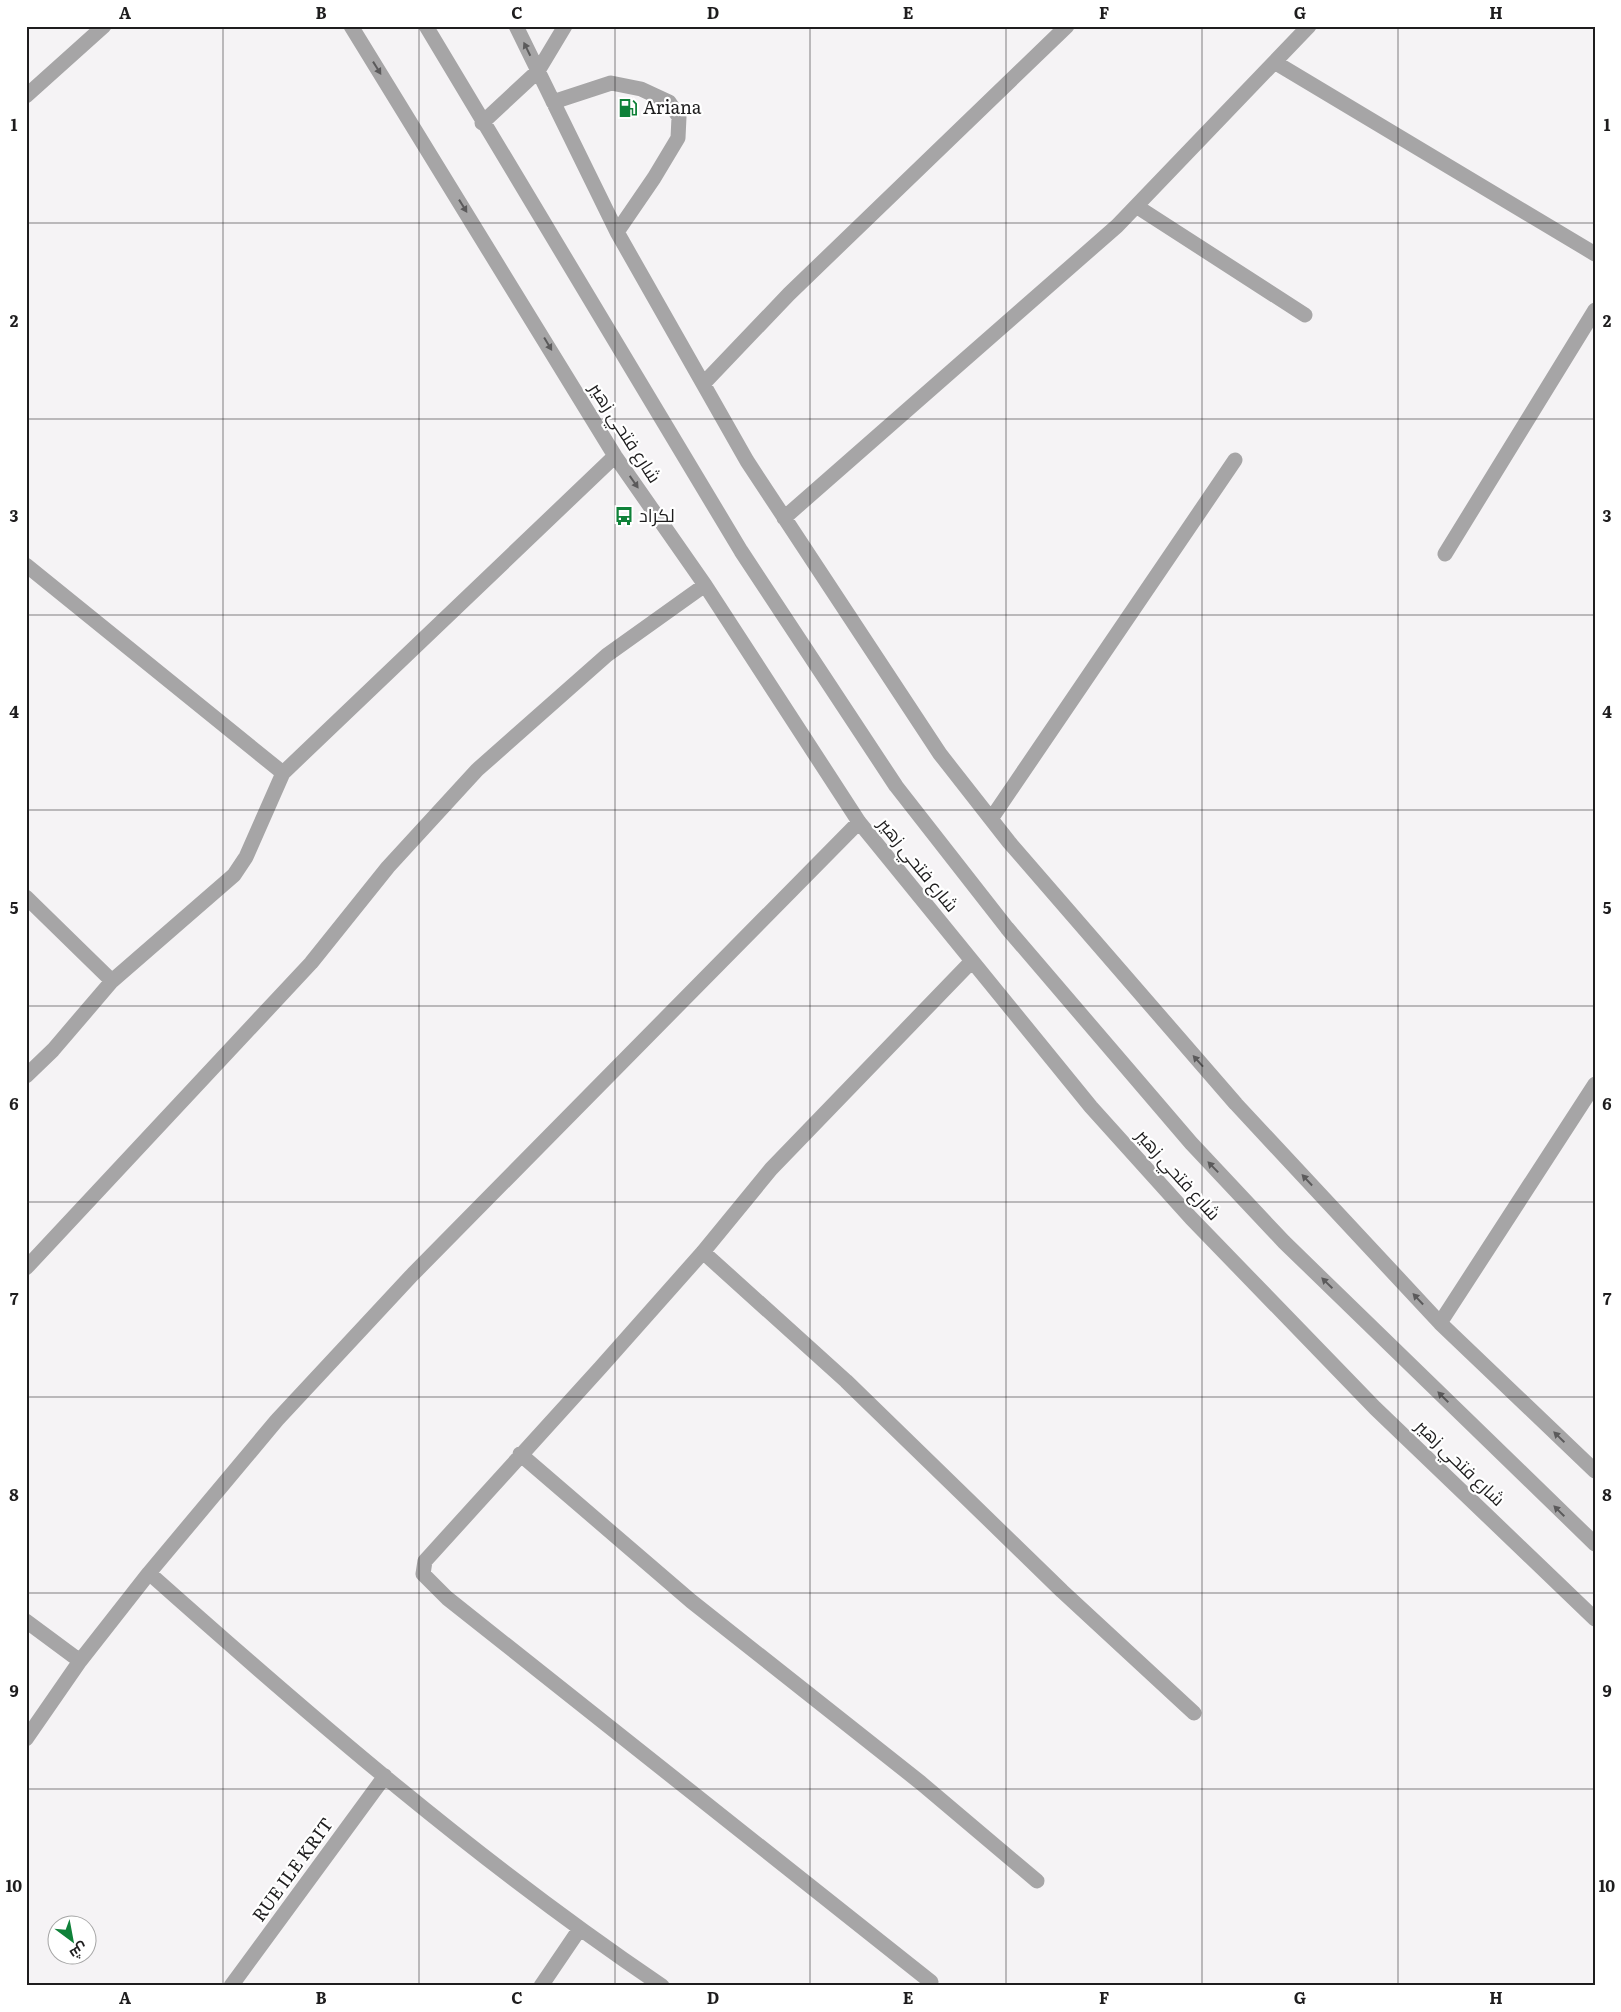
<svg xmlns="http://www.w3.org/2000/svg" width="1621" height="2012" font-family="Literata,Cairo,serif">
<style>
.lines{fill:none;stroke-linecap:round;stroke-linejoin:round}
.minor{stroke:#a6a5a6;stroke-width:15}
.oneway{fill:#5b5a5b}
.grid{fill:none;stroke:#1e1d1e;stroke-width:1;stroke-opacity:0.55}
.labels{text-anchor:middle;stroke-width:4.5;stroke-linejoin:round;paint-order:stroke}
.poi-label{font-size:18px;fill:#1e1d1e;stroke:#fff;text-anchor:start}
.street-label{font-size:18px;fill:#1e1d1e;stroke:#fff}
.neatline{fill:none;stroke:#1e1d1e;stroke-width:2}
.grid-label{font-size:16px;text-anchor:middle;font-weight:bold;fill:#1e1d1e}
</style>
<rect width="100%" height="100%" fill="#f5f3f5"/>
<g class="lines">
<!-- minor -->
<path class="minor" d="M351,26L615,456L705,585L859,822L1091,1107L1191,1218L1375,1408L1595,1619
M426,26L741,551L896,786L1007,928L1191,1143L1284,1242L1595,1544
M516,26L617,232L747,461L940,754L1009,842L1236,1104L1440,1323L1595,1471
M1276,63L1595,254
M26,96L104,26
M553,102L611,83L641,89L669,102L679,117L678,138L654,178L617,232
M482,123L538,71L565,26
M1136,206L1305,315
M704,383L789,294L1067,26
M784,518L1117,226L1309,26
M1445,554L1595,310
M26,565L283,773
M991,819L1235,460
M26,897L112,981
M26,1076L53,1050L112,981L234,875L246,857L283,773L615,456
M703,1252L846,1381L1062,1591L1194,1713
M26,1268L311,963L388,867L477,770L607,655L705,585
M1440,1323L1595,1084
M520,1454L691,1601L921,1783L1037,1881
M149,1573C313,1719 480,1863 662,1986
M26,1621L80,1661
M26,1739L80,1661L149,1573L277,1420L413,1274L859,822
M931,1982L447,1598L423,1574L425,1561L601,1367L703,1252L771,1169L972,961
M231,1986L385,1776
M541,1986L579,1930"/>
</g>
<!-- one-way arrows -->
<defs><path id="oneway-solid" d="M-6-.8H1V-3.2L6.5 0L1 3.2V.8H-6Z" transform="scale(1.25)"/></defs>
<g class="oneway">
<use href="#oneway-solid" transform="translate(527 49) rotate(-116)"/>
<use href="#oneway-solid" transform="translate(377 68) rotate(58)"/>
<use href="#oneway-solid" transform="translate(463 206) rotate(58)"/>
<use href="#oneway-solid" transform="translate(548 344) rotate(59)"/>
<use href="#oneway-solid" transform="translate(634 482) rotate(55)"/>
<use href="#oneway-solid" transform="translate(1198 1061) rotate(-132)"/>
<use href="#oneway-solid" transform="translate(1213 1167) rotate(-134)"/>
<use href="#oneway-solid" transform="translate(1307 1180) rotate(-133)"/>
<use href="#oneway-solid" transform="translate(1327 1283) rotate(-136)"/>
<use href="#oneway-solid" transform="translate(1418 1299) rotate(-133)"/>
<use href="#oneway-solid" transform="translate(1443 1397) rotate(-135)"/>
<use href="#oneway-solid" transform="translate(1559 1437) rotate(-136)"/>
<use href="#oneway-solid" transform="translate(1559 1511) rotate(-135)"/>
</g>
<!-- grid -->
<path class="grid" d="M223,26V1986M419,26V1986M615,26V1986M810,26V1986M1006,26V1986M1202,26V1986M1398,26V1986M26,223H1595M26,419H1595M26,615H1595M26,810H1595M26,1006H1595M26,1202H1595M26,1397H1595M26,1593H1595M26,1789H1595"/>
<!-- icons -->
<defs>
<g id="fuel-bare" transform="scale(1.5)"><path d="M-5.5-6h7V0h2V4h1.3V-2.5L3-4.5l.8-.8L6-3V5H2.5V1h-1V6h-7ZM-4.2-4.7v3.2H.2V-4.7Z" fill="#0f8139" stroke="#fff" stroke-width="2.5" paint-order="stroke"/></g>
<g id="bus-bare" transform="scale(1.5)"><path d="M-5-6H5V4H4V6H2V4H-2V6H-4V4H-5ZM-3.5-4V0h7V-4ZM-3.5 1.2v1.5H-2V1.2ZM2 1.2v1.5H3.5V1.2Z" fill="#0f8139" stroke="#fff" stroke-width="2.5" paint-order="stroke"/></g>
</defs>
<g fill-rule="evenodd">
<use href="#fuel-bare" x="628" y="108"/>
<use href="#bus-bare" x="624" y="516"/>
</g>
<g class="labels">
<!-- poi labels -->
<g class="poi-label">
<text x="643" y="114">Ariana</text>
<text x="639" y="522">لكراد</text>
</g>
<!-- street labels -->
<g class="street-label">
<text transform="translate(625 433) rotate(57)" y="6">شارع فتحي زهير</text>
<text transform="translate(918 865) rotate(51)" y="6">شارع فتحي زهير</text>
<text transform="translate(1178 1175) rotate(48)" y="6">شارع فتحي زهير</text>
<text transform="translate(1460 1463) rotate(44)" y="6">شارع فتحي زهير</text>
<text transform="translate(293 1870) rotate(-54)" y="6">RUE ILE KRIT</text>
</g>
</g>
<!-- border -->
<rect width="1621" height="2012" fill="none" stroke="#ffffff" stroke-width="55"/>
<!-- north arrow -->
<g transform="translate(72 1940) rotate(148)"><circle r="24" fill="#ffffff" stroke="#a5a5a5"/>
<path d="M0-4L9 19L0 12L-9 19Z" fill="#0f8139"/>
<text y="-8" font-size="14" font-weight="bold" text-anchor="middle" fill="#1e1d1e">ش</text>
</g>
<rect x="28" y="28" width="1566" height="1956" class="neatline"/>
<g class="grid-label">
<text x="125" y="19">A</text>
<text x="321" y="19">B</text>
<text x="517" y="19">C</text>
<text x="713" y="19">D</text>
<text x="908" y="19">E</text>
<text x="1104" y="19">F</text>
<text x="1300" y="19">G</text>
<text x="1496" y="19">H</text>
<text x="14" y="131">1</text>
<text x="1607" y="131">1</text>
<text x="14" y="327">2</text>
<text x="1607" y="327">2</text>
<text x="14" y="522">3</text>
<text x="1607" y="522">3</text>
<text x="14" y="718">4</text>
<text x="1607" y="718">4</text>
<text x="14" y="914">5</text>
<text x="1607" y="914">5</text>
<text x="14" y="1110">6</text>
<text x="1607" y="1110">6</text>
<text x="14" y="1305">7</text>
<text x="1607" y="1305">7</text>
<text x="14" y="1501">8</text>
<text x="1607" y="1501">8</text>
<text x="14" y="1697">9</text>
<text x="1607" y="1697">9</text>
<text x="14" y="1892">10</text>
<text x="1607" y="1892">10</text>
<text x="125" y="2004">A</text>
<text x="321" y="2004">B</text>
<text x="517" y="2004">C</text>
<text x="713" y="2004">D</text>
<text x="908" y="2004">E</text>
<text x="1104" y="2004">F</text>
<text x="1300" y="2004">G</text>
<text x="1496" y="2004">H</text>
</g>
</svg>
